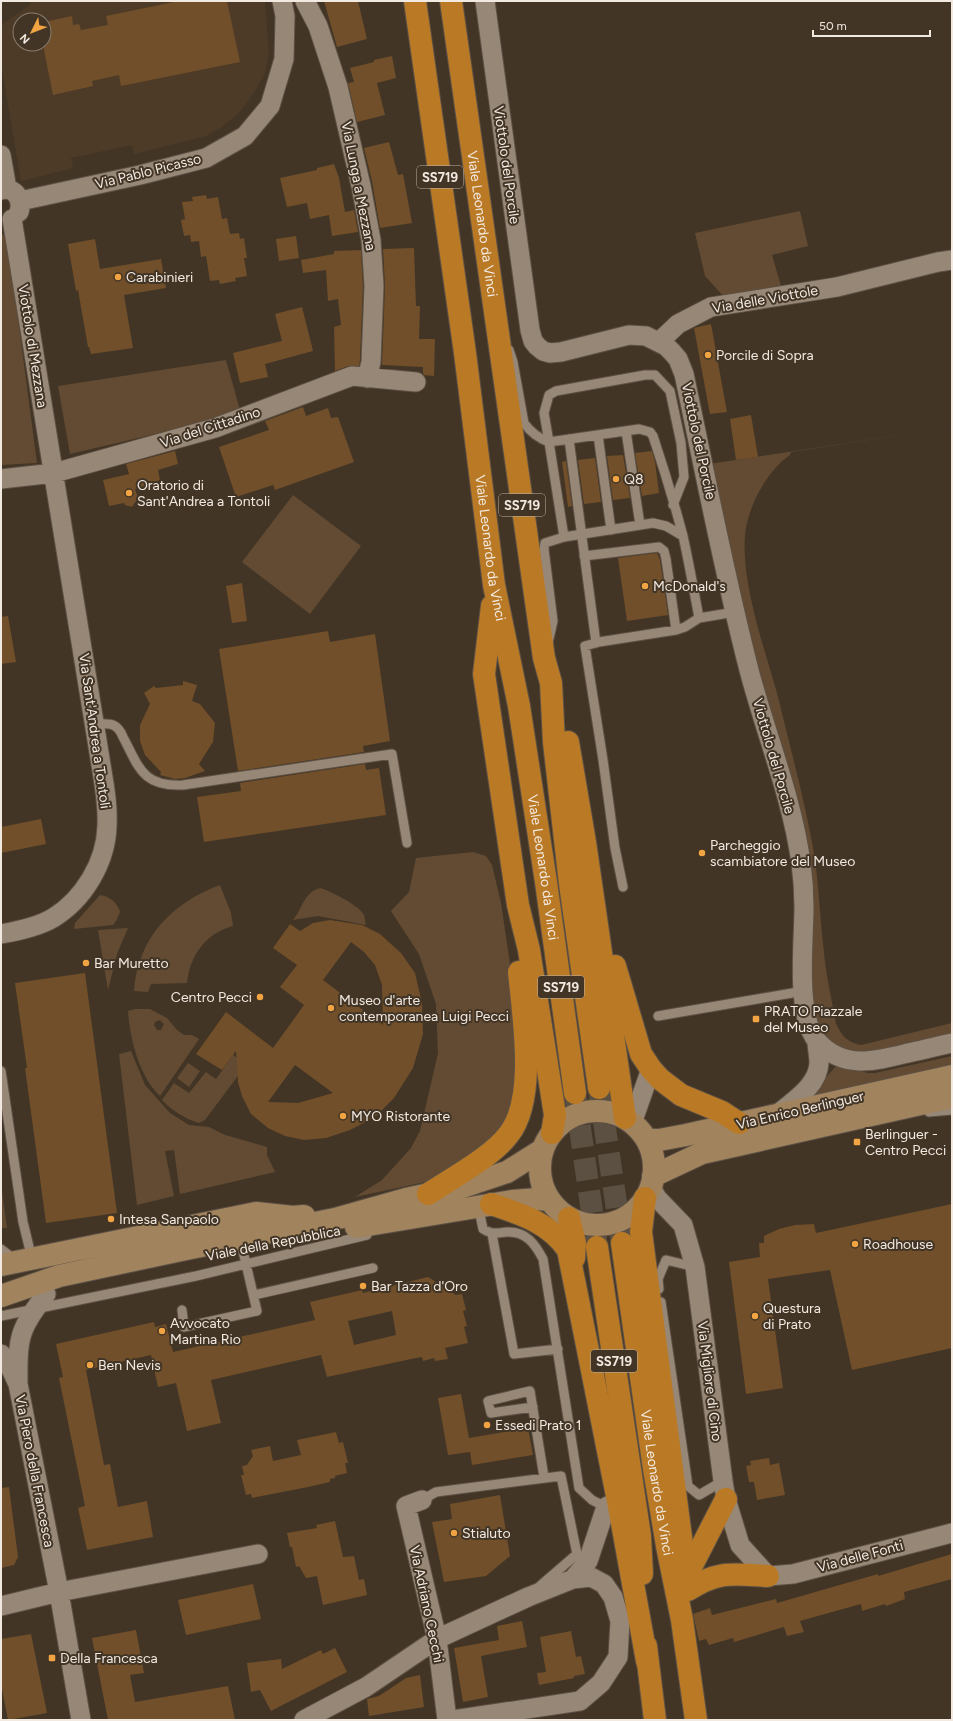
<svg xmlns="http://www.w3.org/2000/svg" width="953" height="1721" font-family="Figtree,sans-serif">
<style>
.built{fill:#4d3b27;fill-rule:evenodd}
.green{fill:#624b32;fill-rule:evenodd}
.building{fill:#704f2a;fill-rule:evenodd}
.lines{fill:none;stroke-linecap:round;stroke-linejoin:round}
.highway-tunnel{stroke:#5c5042;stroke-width:22;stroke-dasharray:22 11;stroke-linecap:butt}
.lane-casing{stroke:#5d5145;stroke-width:11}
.street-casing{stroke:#5d5145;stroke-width:21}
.secondary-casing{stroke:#5d5145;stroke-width:24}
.highway-casing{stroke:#5d5145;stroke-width:24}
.lane{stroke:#978776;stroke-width:9}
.street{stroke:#978776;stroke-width:19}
.secondary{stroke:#a1835e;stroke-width:22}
.highway{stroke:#b97925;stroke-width:22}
.poi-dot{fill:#f3a442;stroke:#423526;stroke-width:1.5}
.labels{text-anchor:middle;stroke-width:4;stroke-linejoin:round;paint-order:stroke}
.shield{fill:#423526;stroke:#bdb3a8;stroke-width:1}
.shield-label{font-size:13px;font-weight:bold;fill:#f2e9e0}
.street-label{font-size:14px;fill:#f2e9e0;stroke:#423526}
.poi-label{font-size:14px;fill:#f2e9e0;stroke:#423526;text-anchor:start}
</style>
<rect width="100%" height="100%" fill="#423526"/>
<!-- built -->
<path class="built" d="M31,1H265L269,55L264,75L253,94L239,113L220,128L206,136L134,154L132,145L71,158L73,168L21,181L1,63V25L31,4ZM20,20H44V44H20Z"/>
<!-- green -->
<path class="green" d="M800,211L808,246L772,255L781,286L724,297L705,276L695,233Z
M1,233L5,236L8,243L37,463L1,465Z
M226,360L240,410L198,424L70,454L58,386Z
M952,427L791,452L790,455C766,472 748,506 745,535C741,585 765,649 778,697C789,742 801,787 810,832C819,872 819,912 824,952C826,976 832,1000 836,1024C842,1036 847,1042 861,1045L952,1023V1034L862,1056C844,1054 823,1040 816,1022C811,1007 812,975 811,957L768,715L709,464Z
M293,495L361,546L310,614L242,562Z
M473,852L486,856L492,865L501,903L510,964L520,1088L509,1125L444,1178L355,1197L382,1180L411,1148L420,1131L438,1053L436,1004L419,954L391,911L409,892L416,858Z
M220,885L231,913L233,926C206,933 190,955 187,983L151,984L148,992L134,991C138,937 172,903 220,885Z
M320,888C330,891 359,905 364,915C365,918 365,922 366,925L318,916L293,920C303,908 303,893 320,888Z
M100,895C109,896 118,903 120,912L116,921L113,925L74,929L75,923Z
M128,928L117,954L108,990L98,930Z
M135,1009H150L167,1018L177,1030L184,1035H192L199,1039L160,1096C139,1076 130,1039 128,1011ZM160,1020L164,1024L161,1030H157L154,1025L155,1022Z
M131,1051L145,1085L170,1113L189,1125L209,1127L225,1135L267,1147V1155L275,1172L180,1194L174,1150L165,1151L174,1196L137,1205L119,1054Z
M233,1055L246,1065L205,1120L199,1123C185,1119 171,1110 162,1100L174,1083L189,1093L206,1072L216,1079Z
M952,1056V1066L812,1099L810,1095L837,1065L868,1073H875Z
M188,1063L200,1071L189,1087L177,1078Z
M1,1184L7,1228H1Z"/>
<!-- building -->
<path class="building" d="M179,1H227L240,62L121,86L119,75L92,81L93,86L53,95L44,50V22L72,16L73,25L79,24L81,30L108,25L106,16Z
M324,1H358L367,39L337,47Z
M392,56L396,78L377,83L385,115L357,122L348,83L354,82L350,68L374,62V60Z
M389,142L398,175L403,174L412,223L380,228L372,181L364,148Z
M334,164L339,178L345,212L354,210L358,232L332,236L329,215L310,219L307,203L287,207L280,178L317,170V168Z
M206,195L207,199L218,197L222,219L227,218L230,234L239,233L240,239L244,238L247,258H244L247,276L235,278L236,281L220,284L219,280L210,281L206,256L201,257L199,241L191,242L190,235L184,236L181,220L185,219L182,202L193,201L192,197Z
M296,236L299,258L279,261L276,239Z
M95,239L100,269L161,259L166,288L124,295L133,348L91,354L89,347H88L78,290L76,291L68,244Z
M414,248L416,306H420L419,339H435L434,376L424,375L423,373V367L382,365L385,286L383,249Z
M361,250L363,286L360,360L359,366H348L335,371L334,327L341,325L338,299L328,301L326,270L303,273L301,260L334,254V251Z
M302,307L313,351L265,364L268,377L240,383L233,353L282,341L275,314Z
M711,324L727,412L710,414L694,328Z
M303,407L306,416L328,408L331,418L338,417L354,462L275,490L273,485L236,497L219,447L269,430L265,421Z
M751,415L758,457L736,460L730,419Z
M175,451L178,464L158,470L160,480L135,489L138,498L132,507L125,505L124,503L109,506L103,480L129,474L126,464Z
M652,451L655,462L659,493L642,496L635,453Z
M623,455L630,498L613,500L607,456Z
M595,458L601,502L584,504L578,460Z
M566,461L572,506L568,507L562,462Z
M657,553L660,560L668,615L627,621L618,558Z
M242,583L247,621L232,623L226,586Z
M8,616L16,662L1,664V617Z
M328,631L330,642L375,634L390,741L363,746L364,752L238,771L219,649Z
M183,681L197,685L192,701L200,704L215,723L213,742L199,764L205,771L185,778L175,779L160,775L161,772L145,755L140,741V725L150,704L144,693L154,686L156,688L183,685Z
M365,764L366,770L379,768L386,815L204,842L197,797L241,791L240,783Z
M41,819L46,844L1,853V827Z
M330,920L362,925L380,934L401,953L415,973L422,1003L423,1034L413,1068L394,1098L375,1117L350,1130L326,1138L304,1140L285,1136L268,1128L251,1114L242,1096L238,1082L236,1051L222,1070L196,1054L226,1012L273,1048L304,1005L280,987L297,965L273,948L290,924L300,931L313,923ZM351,942L364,952L375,965L382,985L383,1025L323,980ZM295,1065L333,1093L298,1103L268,1102Z
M85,973L117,1213L46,1223L25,1068H27L15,983Z
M952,1204V1348L852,1370L830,1270L768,1279L783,1388L746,1394L729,1262L760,1257L759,1243H764V1236L779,1229L795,1225L814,1224L816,1233Z
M428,1277L456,1295L462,1294L466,1310L463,1311L467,1326L464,1327L468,1343L445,1348L448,1359L435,1361L434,1358L423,1361L422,1357L411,1359L327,1377L321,1355L211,1380L221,1423L187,1431L176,1383L158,1387L151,1355L86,1370L104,1465L110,1464L118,1507L147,1501L153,1537L87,1550L78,1508L85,1506L59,1378L63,1377L56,1344L154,1322L155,1327L166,1324L173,1352L315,1320L310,1302L362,1290L363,1293ZM392,1311L396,1335L354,1345L348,1321Z
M461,1394L469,1438L528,1428L533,1455L472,1465L470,1452L448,1455L438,1398Z
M336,1432L339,1443L343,1442L348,1463H345L347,1473L335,1476V1478L330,1479V1482L308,1487L252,1498L251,1494L246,1495L241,1475H244L242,1466L247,1465L253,1456L251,1450L270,1446L273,1461L301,1455L297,1440Z
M769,1458L770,1465L779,1463L785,1495L757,1500L754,1482H749L746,1466L751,1465L750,1461Z
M9,1487L18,1557L14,1565L1,1568V1488Z
M500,1495L510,1556L486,1576L444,1582L432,1522L452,1519L450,1504Z
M335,1521L343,1557L354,1556L359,1580L364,1579L367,1595L323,1605L317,1576L306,1578L299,1566L296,1567L292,1547H290L287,1533L317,1528L316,1525Z
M952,1554V1579L904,1592L905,1599L886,1606L885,1604L862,1611L861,1604L800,1621L804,1632L787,1636L784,1627L734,1642L733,1638L709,1645L706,1639L699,1641L693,1614L710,1608L712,1615L776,1599L777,1603L878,1574V1576Z
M253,1584L261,1619L186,1635L178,1600Z
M522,1621L527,1647L481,1656L488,1697L463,1702L454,1648L499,1640L497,1626Z
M136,1630L144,1673L130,1675L135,1702L228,1686L235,1720H108L92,1638Z
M571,1631L576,1657L581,1656L585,1674L574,1676V1678L539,1685L537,1673L546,1672L540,1637Z
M31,1634L47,1713L8,1720L1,1684V1639Z
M335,1648L347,1672L271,1711L260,1690L251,1692L247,1663L281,1659L282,1669L321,1650L323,1654Z
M420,1675L424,1707L369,1716L367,1699L379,1696L406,1678Z"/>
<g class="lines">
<!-- highway-tunnel -->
<path class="highway-tunnel" d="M599,1088L622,1243
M575,1093L597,1247"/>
<!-- lane casing -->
<g class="lane-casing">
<path id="lane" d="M509,350L513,362L524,423C531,433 538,438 549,442L564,537
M626,431L640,525
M598,435L611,530
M569,439L596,643
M673,505L684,477L681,443L670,391L655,375H645L556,391L549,395L544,413L549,442L639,429L650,432L653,436C664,469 674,502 683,536C689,563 694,591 699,618
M584,556L659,547L664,551L666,559L676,630
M548,643L553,621L544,549L545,543L564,537L653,523L666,526L683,536
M95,724C100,724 108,723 113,725C118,727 121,732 123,737C139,767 142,787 183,785L392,754L407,843
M623,887L615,848L603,760L585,646L599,642L676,630L685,627L699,618L735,612
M658,1016L804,991
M1,1071L23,1222L32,1259
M929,1112L952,1110
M478,1205L483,1229C493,1235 496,1233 507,1232C526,1231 535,1244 543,1259L579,1488L592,1500L606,1507
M492,1234L514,1354L558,1349
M1,1249L10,1256L12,1261
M659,1289L658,1279L666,1260L695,1267
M254,1295L373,1268
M661,1302L688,1486L699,1495L723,1481
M182,1310L184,1327L257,1311L242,1247
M1,1316L196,1276L367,1235
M533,1407L491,1413L488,1401L530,1391L544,1477
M422,1500L436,1492L561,1476L577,1554L540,1586"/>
</g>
<!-- street casing -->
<g class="street-casing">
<path id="street" d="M305,1L318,26L338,87L361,186L371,240L374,286L371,362L367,378
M485,1L530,330L533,341L537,346L543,351L550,353L561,352L629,335L646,336L666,346L672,352L678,359L684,374C705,473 724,573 749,670C766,735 792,797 801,863C803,878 804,894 804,908C804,941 795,1018 818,1042C844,1070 876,1061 908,1053C922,1050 937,1046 952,1043
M1,155L7,189
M1,190C15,186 23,200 19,212
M20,201L140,175L206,158L245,136L270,106L284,59L285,16L282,1
M659,342L678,324L711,307L837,287L938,262L952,260
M1,479L54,473L215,428L352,376L416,382
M1,934C18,931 38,927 53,918C84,899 106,862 107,826C108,807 105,789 102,771L12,219
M778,1114C793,1101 818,1086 819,1063C819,1056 817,1048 817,1041
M632,1123L651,1069
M651,1188L657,1198L683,1225L695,1267L723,1481L726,1499L740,1545L768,1576L793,1574L952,1533
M1,1354L10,1367L18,1384L59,1592L81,1720
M18,1381C18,1367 17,1351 21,1337C25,1321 37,1307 46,1294
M422,1500L406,1506L437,1639L447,1720
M1,1606L59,1592L258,1554
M304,1720L366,1687L437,1639L528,1597L573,1579L588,1561L606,1507L618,1501
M453,1720L580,1701L601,1683L618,1657L620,1621L613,1597L604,1584L591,1577L573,1579"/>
</g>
<!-- secondary casing -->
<g class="secondary-casing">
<path id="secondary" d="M540 1168a57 57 0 1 1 114 0a57 57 0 1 1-114 0Z
M647,1140H659L686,1135L952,1076
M653,1176L702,1153L952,1097
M356,1227L512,1201L538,1199L550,1200
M1,1265L256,1213L293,1217L304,1216
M1,1296L59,1276L186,1249L335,1219L406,1199L462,1187L507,1172L542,1150"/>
</g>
<!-- highway casing -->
<g class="highway-casing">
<g id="highway">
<path id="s1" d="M415,1L465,353L494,585L519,706L546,882L575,1093"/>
<path id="s2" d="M451,1L544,658L551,683L554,742L570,884L599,1088"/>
<path d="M492,606L484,674L518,905L529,950L555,1115L552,1133"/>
<path d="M568,742L585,842L625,1118"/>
<path d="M615,966L641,1054L651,1069L660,1079L681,1095L722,1112L739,1123"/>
<path d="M428,1194C452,1178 492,1157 509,1134C537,1098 523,1016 519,972"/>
<path d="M645,1198L641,1232L687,1583"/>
<path d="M491,1204C521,1214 550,1223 568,1250L618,1501L647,1661"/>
<path d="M569,1218L575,1243L574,1258"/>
<path id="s3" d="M622,1243L654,1469L667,1546L682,1620L696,1720"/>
<path d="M597,1247L640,1536L642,1574"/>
<path d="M687,1575L726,1499"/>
<path d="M688,1590C719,1570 733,1574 768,1576"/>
<path d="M646,1646L655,1720"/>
</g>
</g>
<!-- lane -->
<use href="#lane" class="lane"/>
<!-- street -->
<use href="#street" class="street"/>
<!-- secondary -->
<use href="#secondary" class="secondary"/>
<!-- highway -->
<use href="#highway" class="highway"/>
</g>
<!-- markers -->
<g class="poi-dot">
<circle cx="118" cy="277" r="4"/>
<circle cx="708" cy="355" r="4"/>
<circle cx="616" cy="479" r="4"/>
<circle cx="129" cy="493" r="4"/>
<circle cx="645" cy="586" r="4"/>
<circle cx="702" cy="853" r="4"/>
<circle cx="86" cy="963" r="4"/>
<circle cx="260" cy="997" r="4"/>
<circle cx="331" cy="1008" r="4"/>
<rect x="752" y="1015" width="8" height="8" rx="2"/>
<circle cx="343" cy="1116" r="4"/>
<rect x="853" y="1138" width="8" height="8" rx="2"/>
<circle cx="111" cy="1219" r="4"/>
<circle cx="855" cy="1244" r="4"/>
<circle cx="363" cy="1286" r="4"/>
<circle cx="755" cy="1316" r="4"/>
<circle cx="162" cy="1331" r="4"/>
<circle cx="90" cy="1365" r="4"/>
<circle cx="487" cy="1425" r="4"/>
<circle cx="454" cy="1533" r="4"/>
<rect x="48" y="1654" width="8" height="8" rx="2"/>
</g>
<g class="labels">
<!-- shield labels -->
<g class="shield">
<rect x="417" y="166" width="46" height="22" rx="3"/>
<rect x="499" y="494" width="46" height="22" rx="3"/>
<rect x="538" y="976" width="46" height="22" rx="3"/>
<rect x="591" y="1350" width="46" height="22" rx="3"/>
</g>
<g class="shield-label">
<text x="440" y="182">SS719</text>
<text x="522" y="510">SS719</text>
<text x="561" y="992">SS719</text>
<text x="614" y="1366">SS719</text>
</g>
<!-- street labels -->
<g class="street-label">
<text transform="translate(507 165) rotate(82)" y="5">Viottolo del Porcile</text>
<text transform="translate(148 171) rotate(-14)" y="5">Via Pablo Picasso</text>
<text transform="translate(359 186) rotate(79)" y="5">Via Lunga a Mezzana</text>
<text dy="5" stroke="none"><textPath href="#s2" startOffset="225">Viale Leonardo da Vinci</textPath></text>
<text transform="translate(765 299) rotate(-10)" y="5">Via delle Viottole</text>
<text transform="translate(33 346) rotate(81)" y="5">Viottolo di Mezzana</text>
<text transform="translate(210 427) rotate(-18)" y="5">Via del Cittadino</text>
<text transform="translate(699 441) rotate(78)" y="5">Viottolo del Porcile</text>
<text dy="5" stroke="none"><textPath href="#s1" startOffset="552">Viale Leonardo da Vinci</textPath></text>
<text transform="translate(95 731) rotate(82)" y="5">Via Sant'Andrea a Tontoli</text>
<text transform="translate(774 756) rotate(74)" y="5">Viottolo del Porcile</text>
<text dy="5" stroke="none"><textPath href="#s1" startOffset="876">Viale Leonardo da Vinci</textPath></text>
<text transform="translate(800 1110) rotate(-13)" y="5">Via Enrico Berlinguer</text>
<text transform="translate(273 1243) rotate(-11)" y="5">Viale della Repubblica</text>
<text transform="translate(710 1381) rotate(83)" y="5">Via Migliore di Cino</text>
<text transform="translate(35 1471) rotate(79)" y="5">Via Piero della Francesca</text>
<text dy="5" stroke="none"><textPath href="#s3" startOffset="242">Viale Leonardo da Vinci</textPath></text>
<text transform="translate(860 1556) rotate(-15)" y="5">Via delle Fonti</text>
<text transform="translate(427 1604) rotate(78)" y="5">Via Adriano Cecchi</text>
</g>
<!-- poi labels -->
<g class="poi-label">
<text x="126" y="282">Carabinieri</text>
<text x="716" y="360">Porcile di Sopra</text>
<text x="624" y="484">Q8</text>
<text x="137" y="490">Oratorio di<tspan x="137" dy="16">Sant'Andrea a Tontoli</tspan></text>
<text x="653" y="591">McDonald's</text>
<text x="710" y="850">Parcheggio<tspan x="710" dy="16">scambiatore del Museo</tspan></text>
<text x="94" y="968">Bar Muretto</text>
<text x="252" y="1002" text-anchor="end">Centro Pecci</text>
<text x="339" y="1005">Museo d'arte<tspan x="339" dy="16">contemporanea Luigi Pecci</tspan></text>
<text x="764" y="1016">PRATO Piazzale<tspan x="764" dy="16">del Museo</tspan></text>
<text x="351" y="1121">MYO Ristorante</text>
<text x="865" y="1139">Berlinguer -<tspan x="865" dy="16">Centro Pecci</tspan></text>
<text x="119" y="1224">Intesa Sanpaolo</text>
<text x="863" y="1249">Roadhouse</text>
<text x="371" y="1291">Bar Tazza d'Oro</text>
<text x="763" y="1313">Questura<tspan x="763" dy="16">di Prato</tspan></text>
<text x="170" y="1328">Avvocato<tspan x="170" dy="16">Martina Rio</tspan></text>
<text x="98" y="1370">Ben Nevis</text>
<text x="495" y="1430">Essedi Prato 1</text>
<text x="462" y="1538">Stialuto</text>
<text x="60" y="1663">Della Francesca</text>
</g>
</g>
<!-- border -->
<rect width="953" height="1721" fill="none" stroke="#f2e9e0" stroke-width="4"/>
<!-- north arrow -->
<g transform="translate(32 32) rotate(227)"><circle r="19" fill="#423526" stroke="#887d70"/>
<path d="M0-3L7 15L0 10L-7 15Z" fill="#f3a442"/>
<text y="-6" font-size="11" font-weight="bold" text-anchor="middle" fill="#f2e9e0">N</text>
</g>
<!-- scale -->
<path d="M813 30v6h117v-6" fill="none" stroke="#f2e9e0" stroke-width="2"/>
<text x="819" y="30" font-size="12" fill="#f2e9e0" stroke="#423526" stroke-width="3" paint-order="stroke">50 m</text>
</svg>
